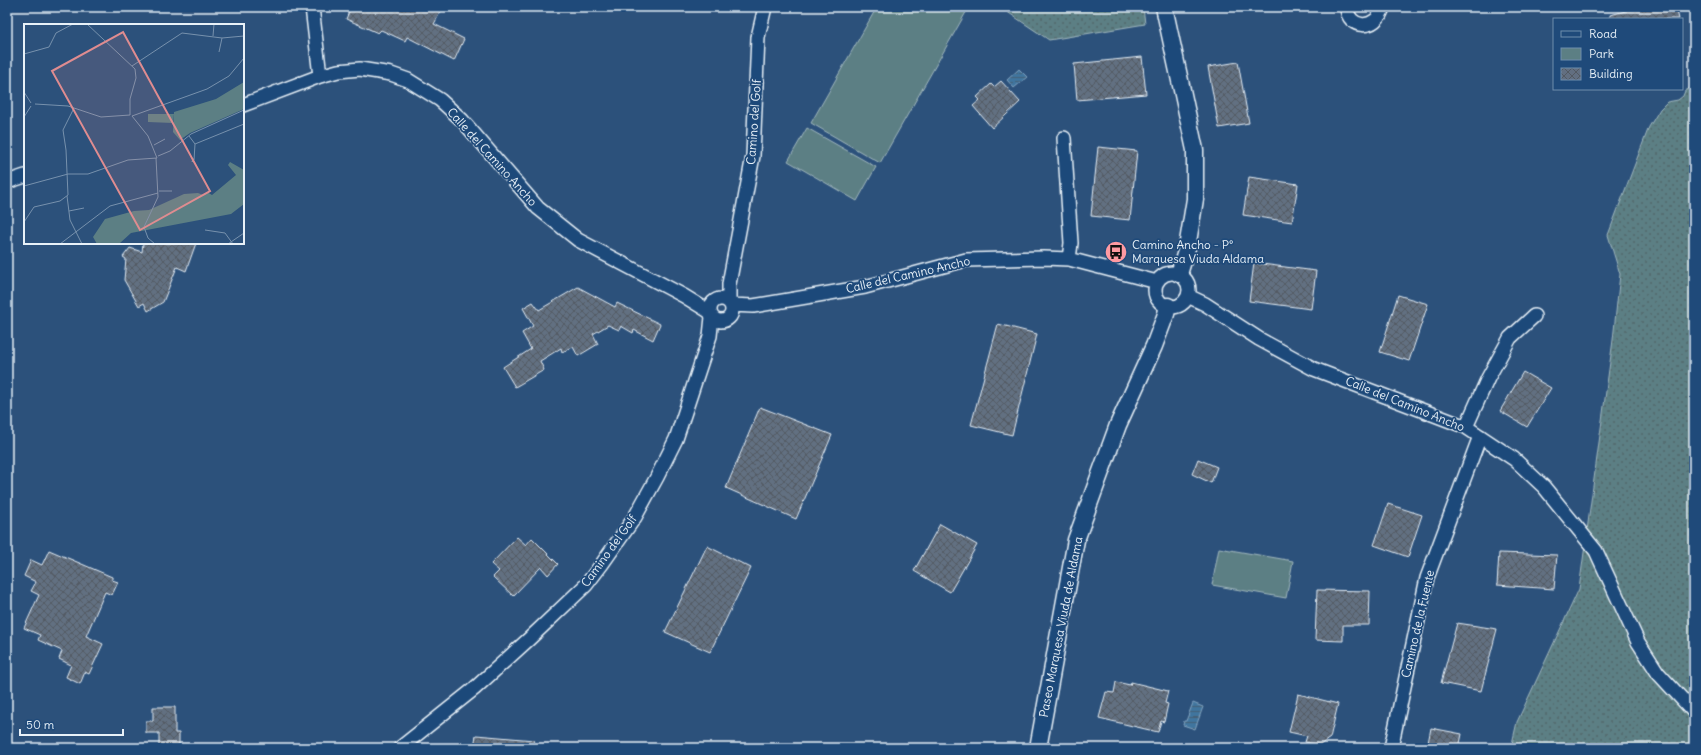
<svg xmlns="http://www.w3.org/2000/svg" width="1701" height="755" font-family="Delius,sans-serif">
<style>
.grass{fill:url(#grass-dots);stroke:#a2b8be}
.park{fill:#5c7f84;stroke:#a2b8be}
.water{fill:url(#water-rules);stroke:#84a6c2}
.building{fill:url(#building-cross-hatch);stroke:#e8f1f8}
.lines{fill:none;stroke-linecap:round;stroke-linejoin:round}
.minor-casing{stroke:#e8f1f8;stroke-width:16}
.tertiary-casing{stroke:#e8f1f8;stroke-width:19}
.minor{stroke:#1f4a7a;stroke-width:13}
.tertiary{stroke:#1f4a7a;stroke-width:16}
.labels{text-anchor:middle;stroke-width:3.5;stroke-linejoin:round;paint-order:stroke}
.street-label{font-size:12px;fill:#e8f1f8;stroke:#1f4a7a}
.poi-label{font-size:12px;fill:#e8f1f8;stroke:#1f4a7a;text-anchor:start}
.inset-road{fill:none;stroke:#7791ad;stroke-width:1}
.view{fill:#df8c90;fill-opacity:0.15;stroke:#df8c90;stroke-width:2}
.inset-edge{fill:none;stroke:#e8f1f8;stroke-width:2}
</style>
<defs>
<pattern id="grass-dots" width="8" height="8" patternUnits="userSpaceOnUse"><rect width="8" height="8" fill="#5c7f84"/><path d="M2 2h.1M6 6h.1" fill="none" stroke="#52666a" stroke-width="1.8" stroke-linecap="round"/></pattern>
<pattern id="water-rules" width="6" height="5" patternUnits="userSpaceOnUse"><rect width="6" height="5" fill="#41749e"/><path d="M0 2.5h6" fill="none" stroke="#445e74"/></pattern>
<pattern id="building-cross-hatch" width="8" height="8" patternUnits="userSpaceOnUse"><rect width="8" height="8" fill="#626f81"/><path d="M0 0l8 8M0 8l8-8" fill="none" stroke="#535a63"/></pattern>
</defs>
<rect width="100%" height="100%" fill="#2c517b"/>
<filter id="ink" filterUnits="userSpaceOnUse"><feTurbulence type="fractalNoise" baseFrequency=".025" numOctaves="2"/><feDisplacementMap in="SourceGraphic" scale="8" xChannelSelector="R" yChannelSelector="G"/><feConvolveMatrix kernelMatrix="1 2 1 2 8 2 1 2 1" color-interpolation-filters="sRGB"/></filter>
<g filter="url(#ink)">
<!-- grass -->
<path class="grass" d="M1000,7H1143L1145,24L1049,40Z
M1694,86V748H1511L1517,722L1579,589L1613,340L1620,274L1608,235L1649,127L1660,109L1667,102L1678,100L1683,96L1685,91Z"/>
<!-- park -->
<path class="park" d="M877,7H969L880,163L811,123Z
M807,128L876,167L857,201L788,161Z
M1219,548L1293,561L1286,598L1212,585Z"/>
<!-- water -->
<path class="water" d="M1019,69L1027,77L1014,88L1007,80Z
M1193,703L1203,707L1195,729L1183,725L1184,721H1186Z"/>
<!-- building -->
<path class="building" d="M351,7H443L434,24L464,39L454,61L407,37L405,41L381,30L378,33L346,19Z
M1641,7H1676L1679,19H1610V15Z
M1142,57L1146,94L1077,100L1074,64Z
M1238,62L1249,123L1219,128L1208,67Z
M1001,81L1020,102L992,128L973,106L980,100L977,97L991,84L994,87Z
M1098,147L1137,151L1130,220L1091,216Z
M1249,177L1298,184L1292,222L1243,215Z
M143,243H196L186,271L177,267L163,302L148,311L144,303L139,306L124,280L126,259L123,257L130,248L142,252Z
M1254,263L1316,271L1311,309L1249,301Z
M578,287L615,307L617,303L660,324L653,340L634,330L633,333L621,326L619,330L608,325L593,334L598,344L578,356L573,347L562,352L561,348L540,361L544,370L515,387L503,367L531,349L522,333L533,326L523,308L533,302L539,310Z
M1398,295L1428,304L1409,361L1380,352Z
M998,324L1037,334L1012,435L971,425Z
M1523,372L1551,388L1527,427L1500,411Z
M760,407L832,435L796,519L726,488Z
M1198,459L1217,467L1211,483L1192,474Z
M1388,504L1422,515L1408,557L1374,545Z
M940,524L977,545L950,592L914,571Z
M517,537L526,545L532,538L558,564L548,575L541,567L513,596L493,577L499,571L491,564Z
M707,546L751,568L710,652L665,632Z
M49,550L112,577V580L118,582L112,595L105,592L86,636L103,644L89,674L85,672L80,684L66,677L71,665L59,659L62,651L38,640L40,635L24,628L39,595L31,591L36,582L24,576L31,560L42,565Z
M1499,553L1557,555L1554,589L1497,585Z
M1317,590L1370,591L1369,625H1343V641L1315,640Z
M1457,623L1497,629L1481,691L1441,683Z
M1116,682L1130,685L1131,682L1168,691L1165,703L1168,704L1164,722L1161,721L1158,732L1099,718L1106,692L1114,693Z
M1298,694L1338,704L1330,738L1320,745L1305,742L1307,736L1289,732Z
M153,707H175V733H179V748H159V733H146V721H153Z
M1431,728L1462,734L1459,748H1427Z
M476,735L534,740L533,748H474Z"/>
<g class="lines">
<!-- minor casing -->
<g class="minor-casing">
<path id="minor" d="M312,7L320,76
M1347,7C1347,29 1377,32 1383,7
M243,105L320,76L338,71L360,69L391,74L408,80L440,100L462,120L538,208L578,240L684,296L710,312
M1064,138L1071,243L1069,259
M7,182L25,176
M1155 290a17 17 0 1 1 34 0a17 17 0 1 1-34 0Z
M1188,296L1205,304L1259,339L1314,369L1466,427L1514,459L1544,487L1596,551L1638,642L1658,673L1694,712
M710 310a11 11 0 1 1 22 0a11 11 0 1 1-22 0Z
M729,302V284L753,156L758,37L765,7
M731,305L753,306L865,287L966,260L1044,258L1069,259L1157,282
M1466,427L1488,378L1510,338L1534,316
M400,748L474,689L529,639L586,585L602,564L635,517L657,477L676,439L710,336L712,317
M1391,748L1427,578L1480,436"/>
</g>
<!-- tertiary casing -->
<g class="tertiary-casing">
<path id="tertiary" d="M1164,7L1195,150V199L1187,248L1179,274
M1038,748L1076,540L1118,425L1154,346L1166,314L1168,306"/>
</g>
<!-- minor -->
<use href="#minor" class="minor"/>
<!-- tertiary -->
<use href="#tertiary" class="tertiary"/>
</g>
</g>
<!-- icons -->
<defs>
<g id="bus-disc" transform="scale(1.15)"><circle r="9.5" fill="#ff9aa2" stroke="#1f4a7a"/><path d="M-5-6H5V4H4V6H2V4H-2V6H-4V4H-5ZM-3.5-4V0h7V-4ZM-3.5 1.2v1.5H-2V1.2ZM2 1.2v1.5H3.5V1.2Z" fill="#111"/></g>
</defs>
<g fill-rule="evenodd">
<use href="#bus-disc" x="1116" y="252"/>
</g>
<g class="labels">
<!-- street labels -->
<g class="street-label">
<text transform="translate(754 122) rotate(-86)" y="4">Camino del Golf</text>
<text transform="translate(492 157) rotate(48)" y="4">Calle del Camino Ancho</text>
<text transform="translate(908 275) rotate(-13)" y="4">Calle del Camino Ancho</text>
<text transform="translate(1405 404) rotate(22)" y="4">Calle del Camino Ancho</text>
<text transform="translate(609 551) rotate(-54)" y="4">Camino del Golf</text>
<text transform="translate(1418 624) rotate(-77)" y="4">Camino de la Fuente</text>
<text transform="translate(1061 627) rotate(-79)" y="4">Paseo Marquesa Viuda de Aldama</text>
</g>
<!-- poi labels -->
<g class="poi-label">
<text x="1132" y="249">Camino Ancho - Pº<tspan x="1132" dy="14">Marquesa Viuda Aldama</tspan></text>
</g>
</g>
<!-- overview -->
<g transform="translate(24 24)">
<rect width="220" height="220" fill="#2c517b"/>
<path d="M220,58V85L166,109L156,116L149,108L150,88L192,75ZM206,138L220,146V180L207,190L107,209L96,219L73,220L69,213L81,195L110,187L125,186L160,170L174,169L179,171L183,168L188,171L212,151L204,141Z" fill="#5c7f84"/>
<path d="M124,90H150L149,99L124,98Z" fill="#5c7f84"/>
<path class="inset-road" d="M63,0L111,45L112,54L106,75V91M189,12L190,0M195,28L198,14M0,30L25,23L32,9L49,0M108,42L158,9L198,14L220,12M0,68L7,79M11,80L44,82L77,93L106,91M108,92L183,65L205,52L220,34M0,93L7,82M165,112L171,120L170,136L168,138L169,134M171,120L220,100M130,121L141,115M134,132L146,127L167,110L220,86M0,162L44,150H64L104,136L133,134L124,112L108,92M135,167H148M43,172L46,196L58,220M45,187L60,184M0,198L10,183L36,177L44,171L42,126L39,106L50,84M181,206L201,209L209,220M36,220L86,182L134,169M131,220L124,214L120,203L134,173L132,134M204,220L220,209"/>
<path class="view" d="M99,8L186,167L116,206L28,47Z"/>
<rect width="220" height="220" class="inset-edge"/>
</g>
<!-- margin -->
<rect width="1701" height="755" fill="none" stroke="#1f4a7a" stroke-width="24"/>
<rect x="12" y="12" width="1677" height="731" fill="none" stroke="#e8f1f8" stroke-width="1.5" filter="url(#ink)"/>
<!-- legend -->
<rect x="1553" y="18" width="130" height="72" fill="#1f4a7a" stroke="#6f8dac"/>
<rect x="1561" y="31" width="20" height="6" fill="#1f4a7a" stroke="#6f8dac"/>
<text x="1589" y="38" font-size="12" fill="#e8f1f8">Road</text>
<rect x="1561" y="48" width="20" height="12" fill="#5c7f84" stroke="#6f8dac"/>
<text x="1589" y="58" font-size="12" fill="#e8f1f8">Park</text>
<rect x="1561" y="68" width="20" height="12" fill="url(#building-cross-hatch)" stroke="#6f8dac"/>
<text x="1589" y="78" font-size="12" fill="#e8f1f8">Building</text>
<!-- scale -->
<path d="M20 729v6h103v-6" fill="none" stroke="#e8f1f8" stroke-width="2"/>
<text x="26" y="729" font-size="12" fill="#e8f1f8" stroke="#1f4a7a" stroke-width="3" paint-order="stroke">50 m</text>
</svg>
